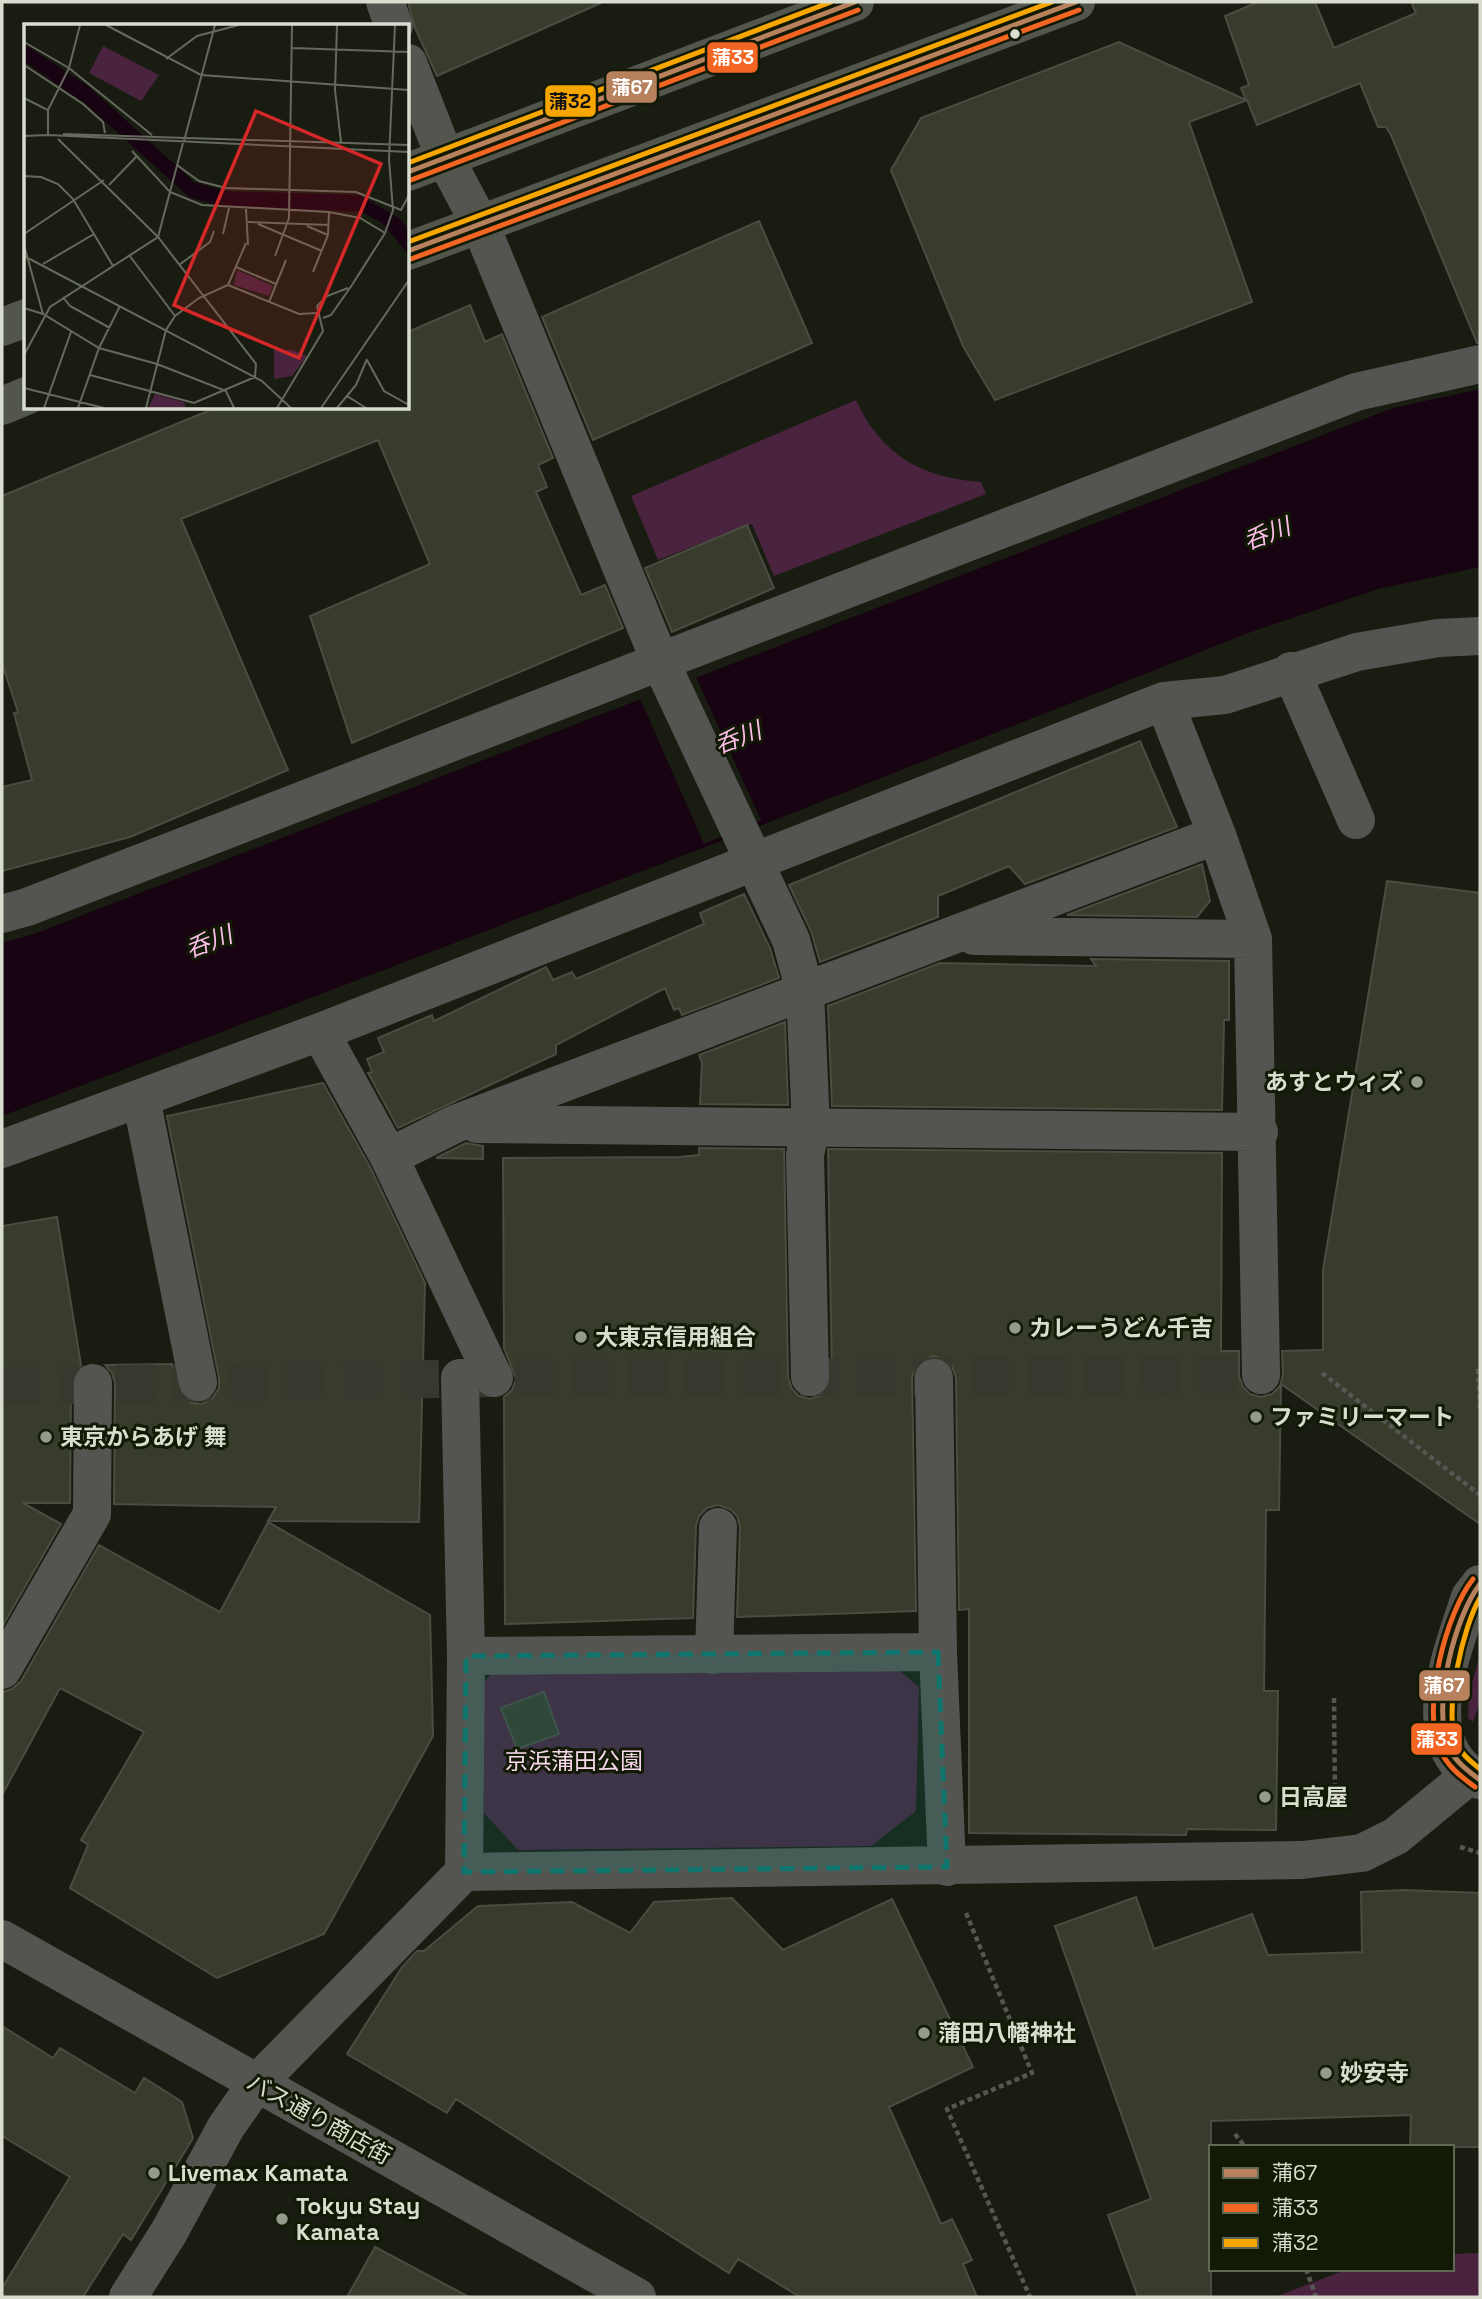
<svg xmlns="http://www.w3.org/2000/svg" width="1482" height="2299" font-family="'Space Grotesk','Noto Sans JP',sans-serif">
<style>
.green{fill:#4a233e}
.water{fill:#170311}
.pier{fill:#191d11}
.building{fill:#373c2c;stroke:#494d42;stroke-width:2}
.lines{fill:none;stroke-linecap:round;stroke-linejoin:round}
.minor-tunnel{stroke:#363a2e;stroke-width:38;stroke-dasharray:38 19;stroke-linecap:butt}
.path{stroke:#555852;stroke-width:4.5;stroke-dasharray:5 3.5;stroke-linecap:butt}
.minor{stroke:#545551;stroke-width:38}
.major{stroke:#53564d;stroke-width:38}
.bus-1-casing{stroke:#121904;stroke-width:10}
.bus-2-casing{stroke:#121904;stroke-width:10}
.bus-3-casing{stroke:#121904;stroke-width:10}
.bus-1{stroke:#b6815c;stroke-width:5}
.bus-2{stroke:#f26522;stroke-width:5}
.bus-3{stroke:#f7a600;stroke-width:5}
.marked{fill:#0f766e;fill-opacity:0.2;stroke:#0f766e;stroke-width:5;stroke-dasharray:14 9;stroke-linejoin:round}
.bus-dot{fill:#d8ddcf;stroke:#121904;stroke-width:2.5}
.poi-dot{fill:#959a8c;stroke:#121904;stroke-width:2.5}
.labels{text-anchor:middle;stroke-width:6;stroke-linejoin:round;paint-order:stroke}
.poi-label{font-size:23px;font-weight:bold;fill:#d8ddcf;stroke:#121904;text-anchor:start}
.park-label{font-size:23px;fill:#f8d8ed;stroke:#121904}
.street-label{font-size:23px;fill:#d8ddcf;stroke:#121904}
.water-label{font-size:24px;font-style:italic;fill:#fcbde8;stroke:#121904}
.inset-road{fill:none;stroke:#656a5d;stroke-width:2}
.view{fill:#d62828;fill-opacity:0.15;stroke:#d62828;stroke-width:3.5}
.inset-edge{fill:none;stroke:#d8ddcf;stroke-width:3.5}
.line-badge{stroke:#121904;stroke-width:2.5}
.badge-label{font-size:19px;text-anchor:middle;font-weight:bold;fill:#fff}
.pale-badge-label{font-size:19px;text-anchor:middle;font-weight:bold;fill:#111}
</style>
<rect width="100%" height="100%" fill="#191d11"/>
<!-- green -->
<path class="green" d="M856,400C881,455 922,478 981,482L986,494L774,576L752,524L658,560L631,496Z
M1480,1654V1702L1473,1722L1468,1718L1469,1694Z
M899,1670L919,1687L916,1811L871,1846L518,1850L484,1813L482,1683L493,1673Z
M1480,2253V2297H1275L1348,2269H1452V2254Z"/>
<!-- water -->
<path class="water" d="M1480,389V567L1378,589L1251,632L734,836L2,1116V943L34,934L1393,408Z"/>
<!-- pier -->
<path class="pier" d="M695,675L761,820L704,844L639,696Z"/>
<!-- building -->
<path class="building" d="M408,2H603L437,76L415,28Z
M1258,2H1315L1334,48L1416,13L1411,2H1480V343H1477L1391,135L1386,127H1378L1360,83L1257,125L1247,100L1189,122L1252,302L995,400L963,346L891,170L921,118L1119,42L1246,100L1241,88L1249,85L1225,16Z
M759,221L812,343L593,440L542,317Z
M470,305L485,342L502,334L553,458L538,465L547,487L536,492L581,595L605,585L623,628L352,743L310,616L430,564L378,440L181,519L288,770L130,837L2,871V787L32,780L14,713L18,712L2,663V496L215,408H408V332Z
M747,525L774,588L672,632L645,568Z
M1140,741L1177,827L1025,884L1009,866L938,896V917L820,962L811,931L789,885Z
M1202,864L1210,901L1197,917L1067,915Z
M1387,881L1480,893V1524L1281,1384L1279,1510H1266L1264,1691H1278L1276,1830L1187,1829L1186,1835L969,1833V1609L959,1610L956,1378L952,1366L944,1359L933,1356L923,1359L915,1367L912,1378L916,1611L737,1617L740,1527L737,1516L730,1509L718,1505L707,1508L699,1516L696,1526L693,1618L505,1624L504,1397L512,1390L516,1379L504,1348L503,1158L680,1157L699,1155V1148L784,1149L788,1377L792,1389L799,1396L810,1399L822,1395L829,1387L832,1377L828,1149L1222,1153L1221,1351H1239V1376L1243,1387L1250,1394L1261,1397L1272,1394L1280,1386L1283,1375L1282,1351L1323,1350V1270Z
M744,894L770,948L779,978L682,1015L679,1008L674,1010L665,988L556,1045V1054L398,1128L368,1073L372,1072L367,1059L384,1052L378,1038L432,1015L434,1021L546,967L553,980L572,972L576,979L704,924L700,913Z
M1091,959L1229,961V1020H1224L1222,1110L832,1106L828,1006L940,963L1096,966Z
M785,1022L788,1105L700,1104L702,1063L699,1055Z
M323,1083L370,1167L425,1283L419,1522L268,1521L276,1507L114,1504L115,1383L112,1373L105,1365L172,1364L181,1396L192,1403L202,1404L212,1399L219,1388V1378L167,1116Z
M466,1143L483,1146V1159L436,1158Z
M57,1217L81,1365L74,1373L71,1383L70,1503H23L61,1524L2,1627V1226Z
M268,1522L430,1615L433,1736L324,1934L217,1978L70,1888L88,1845L81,1840L144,1732L60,1688L2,1795V1692L12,1689L21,1681L99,1545L220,1612Z
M544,1692L559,1734L517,1749L501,1708Z
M1404,1890L1480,1893V2147H1410L1411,2115L1211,2121V2297H1138L1108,2215L1151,2199L1055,1926L1136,1897L1154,1949L1252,1914L1268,1955L1362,1952L1361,1892Z
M732,1898L783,1950L892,1899L973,2067L889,2107L941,2224L952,2219L972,2260L963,2264L977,2297H800L738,2259L729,2273L456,2099L447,2113L347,2054L402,1967L417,1951H424L478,1906L572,1902L630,1933L654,1902Z
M2,2026L53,2058L60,2048L135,2093L144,2078L182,2102L193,2138L131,2240L123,2234L83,2297H2V2288L70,2177L2,2136Z
M375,2247L469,2297H347Z"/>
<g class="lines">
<!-- minor-tunnel -->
<path class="minor-tunnel" d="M2,1386L494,1378L1261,1375"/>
<!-- path -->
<path class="path" d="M1478,1369L1480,1410
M1322,1373L1480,1495
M1334,1698L1335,1801
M1301,1802L1352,1800
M1460,1847L1480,1853
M966,1913L1032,2073L947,2109L1030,2297
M1235,2134L1245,2147
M1306,2269L1316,2297"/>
<!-- minor -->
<path class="minor" d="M385,2L394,26
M408,63L445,158L480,224L660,661L791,940L805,991L811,1126L805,1155L810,1377
M1291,671L1356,820
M1164,701L1217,835L1253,939L1261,1375
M2,914L27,907L1356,392L1480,364
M974,936L1253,939
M320,1032L389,1157L494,1378
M141,1098L198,1382
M477,1124L1259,1132
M2,1149L320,1032L1164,701L1225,695L1357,652L1438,638L1480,636
M389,1157L455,1124L1217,835
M934,1378L938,1652L947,1867
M1480,1584L1470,1597C1453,1651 1412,1745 1480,1780
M714,1655L718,1527
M466,1656L938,1652
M2,1670L92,1514L93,1383
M464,1872L1302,1860L1362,1853L1396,1836L1470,1775
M2,1939L637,2297
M128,2297L169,2232L226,2127L256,2084L464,1872L466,1656L460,1378"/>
<!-- major -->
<path class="major" d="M408,172L855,2
M408,251L1076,2
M2,327L26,318
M2,406L26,396"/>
<!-- bus-1 casing -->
<g class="bus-1-casing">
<path id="bus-1" d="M408,172L855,2
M408,251L1076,2
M1480,1584C1455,1616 1432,1705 1448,1745C1454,1761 1467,1770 1480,1780"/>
</g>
<!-- bus-2 casing -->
<g class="bus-2-casing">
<path id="bus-2" d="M411,180L858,10
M411,259L1079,10
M1473,1579C1446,1613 1422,1706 1439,1748C1447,1766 1460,1776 1475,1787"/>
</g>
<!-- bus-3 casing -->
<g class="bus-3-casing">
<path id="bus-3" d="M408,163L831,2
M408,242L1052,2
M1480,1598C1463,1626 1444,1710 1456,1741C1460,1753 1470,1761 1480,1769"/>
</g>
<!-- bus-1 -->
<use href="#bus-1" class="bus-1"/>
<!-- bus-2 -->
<use href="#bus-2" class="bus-2"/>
<!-- bus-3 -->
<use href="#bus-3" class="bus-3"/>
</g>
<!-- marked area -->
<path class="marked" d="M938,1652L947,1867L464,1872L466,1656Z"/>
<!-- markers -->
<circle class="bus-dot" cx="1015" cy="34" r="6"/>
<g class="poi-dot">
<circle cx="1417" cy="1082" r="7"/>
<circle cx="1015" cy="1328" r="7"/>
<circle cx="581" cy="1337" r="7"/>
<circle cx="1256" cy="1417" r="7"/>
<circle cx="46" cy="1437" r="7"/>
<circle cx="1265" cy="1797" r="7"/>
<circle cx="924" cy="2033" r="7"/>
<circle cx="1326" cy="2073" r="7"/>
<circle cx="154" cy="2173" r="7"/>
<circle cx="282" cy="2219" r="7"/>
</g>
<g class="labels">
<!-- poi labels -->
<g class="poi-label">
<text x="1403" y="1090" text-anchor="end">あすとウィズ</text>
<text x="1029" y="1336">カレーうどん千吉</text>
<text x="595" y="1345">大東京信用組合</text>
<text x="1270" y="1425">ファミリーマート</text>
<text x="60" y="1445">東京からあげ 舞</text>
<text x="1279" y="1805">日高屋</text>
<text x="938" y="2041">蒲田八幡神社</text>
<text x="1340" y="2081">妙安寺</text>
<text x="168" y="2181">Livemax Kamata</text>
<text x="296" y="2214">Tokyu Stay<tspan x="296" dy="26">Kamata</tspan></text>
</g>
<!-- park labels -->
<g class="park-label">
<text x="574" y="1769">京浜蒲田公園</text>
</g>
<!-- street labels -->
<g class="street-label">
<text transform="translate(319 2119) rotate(29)" y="8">バス通り商店街</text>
</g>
<!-- water labels -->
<g class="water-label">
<text transform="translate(1267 534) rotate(-21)" y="8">呑川</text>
<text transform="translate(738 738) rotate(-21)" y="8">呑川</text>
<text transform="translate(209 942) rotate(-21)" y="8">呑川</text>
</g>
</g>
<!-- overview -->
<g transform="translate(24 24)">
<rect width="385" height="385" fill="#191d11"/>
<path d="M79,22L135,51L117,77L65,49ZM213,246L249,262L245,272L210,261ZM250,326H268L283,332L268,352L250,355ZM131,370L160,378L162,384H124Z" fill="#4a233e"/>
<path d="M0,20L64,62L170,158L202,167L335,171L375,194L385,206V231L358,199L338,188L193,181L165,173L63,81L0,37Z" fill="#170311"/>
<path class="inset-road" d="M82,1L177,51L385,66M313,1L311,66L317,118M0,18L45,44L128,111M267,24L385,28M142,35L173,12L215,1M0,41L59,80L79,98L81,109M0,74L24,86V111M24,86L45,44L56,1M39,110L385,121M24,111L385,128M0,112L24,111M34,115L134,213L232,340L231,353M160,117L191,1M108,127L146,168L178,181L305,188L336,194L361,209M153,141L175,157L202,164L332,168L377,186L385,171M0,152L17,153L34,160L49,175L89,242M85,161L113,132M222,185L224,221M224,198L305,201M234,200L298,227M283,202L304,211M0,210L80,156M199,210L205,184M0,221L19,290M105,231L151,292M0,232L238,357L267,384M251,232L265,194L268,1M19,240L70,210M155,241L186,218L190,207M212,243L252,260M289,248L304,211L305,188M204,261L275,290L293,289M39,273L46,282L86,304M245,278L262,236M0,284L19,290L75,324L133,340L202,367L210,384M299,294L307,291L328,261L361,209L369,186L365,135L371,1M0,331L26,283L134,213L159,119M343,336L360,367L385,381M66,351L170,379L231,353M0,364L80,384M323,372L342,384M20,384L47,308M54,384L75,324L96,282M122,384L142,306L151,292L175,274L204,261L222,219M253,384L299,307L293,282L303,272L324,264M297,384L385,256M313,384L332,361L343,335"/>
<path class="view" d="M232,87L357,140L275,334L150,281Z"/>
<rect width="385" height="385" class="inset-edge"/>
</g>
<g class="line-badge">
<rect x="706" y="41" width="53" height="33" rx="7" fill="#f26522"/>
<rect x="605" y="70" width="53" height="34" rx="7" fill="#b6815c"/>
<rect x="544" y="84" width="53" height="34" rx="7" fill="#f7a600"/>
<rect x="1418" y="1669" width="53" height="33" rx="7" fill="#b6815c"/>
<rect x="1410" y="1722" width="53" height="34" rx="7" fill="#f26522"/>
</g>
<g class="badge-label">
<text x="733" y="64">蒲33</text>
<text x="632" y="94">蒲67</text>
<text x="1444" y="1692">蒲67</text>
<text x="1437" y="1746">蒲33</text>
</g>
<g class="pale-badge-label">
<text x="570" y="108">蒲32</text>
</g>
<!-- border -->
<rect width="1482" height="2299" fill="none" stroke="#d8ddcf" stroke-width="7"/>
<!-- legend -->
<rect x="1209" y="2145" width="245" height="126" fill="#121904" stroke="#616755" stroke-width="2"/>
<rect x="1223" y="2168" width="35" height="10" fill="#b6815c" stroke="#616755" stroke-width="2"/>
<text x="1272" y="2180" font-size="21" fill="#d8ddcf">蒲67</text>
<rect x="1223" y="2203" width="35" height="10" fill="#f26522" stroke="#616755" stroke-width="2"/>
<text x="1272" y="2215" font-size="21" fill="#d8ddcf">蒲33</text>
<rect x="1223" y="2238" width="35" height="10" fill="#f7a600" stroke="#616755" stroke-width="2"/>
<text x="1272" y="2250" font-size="21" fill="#d8ddcf">蒲32</text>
</svg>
